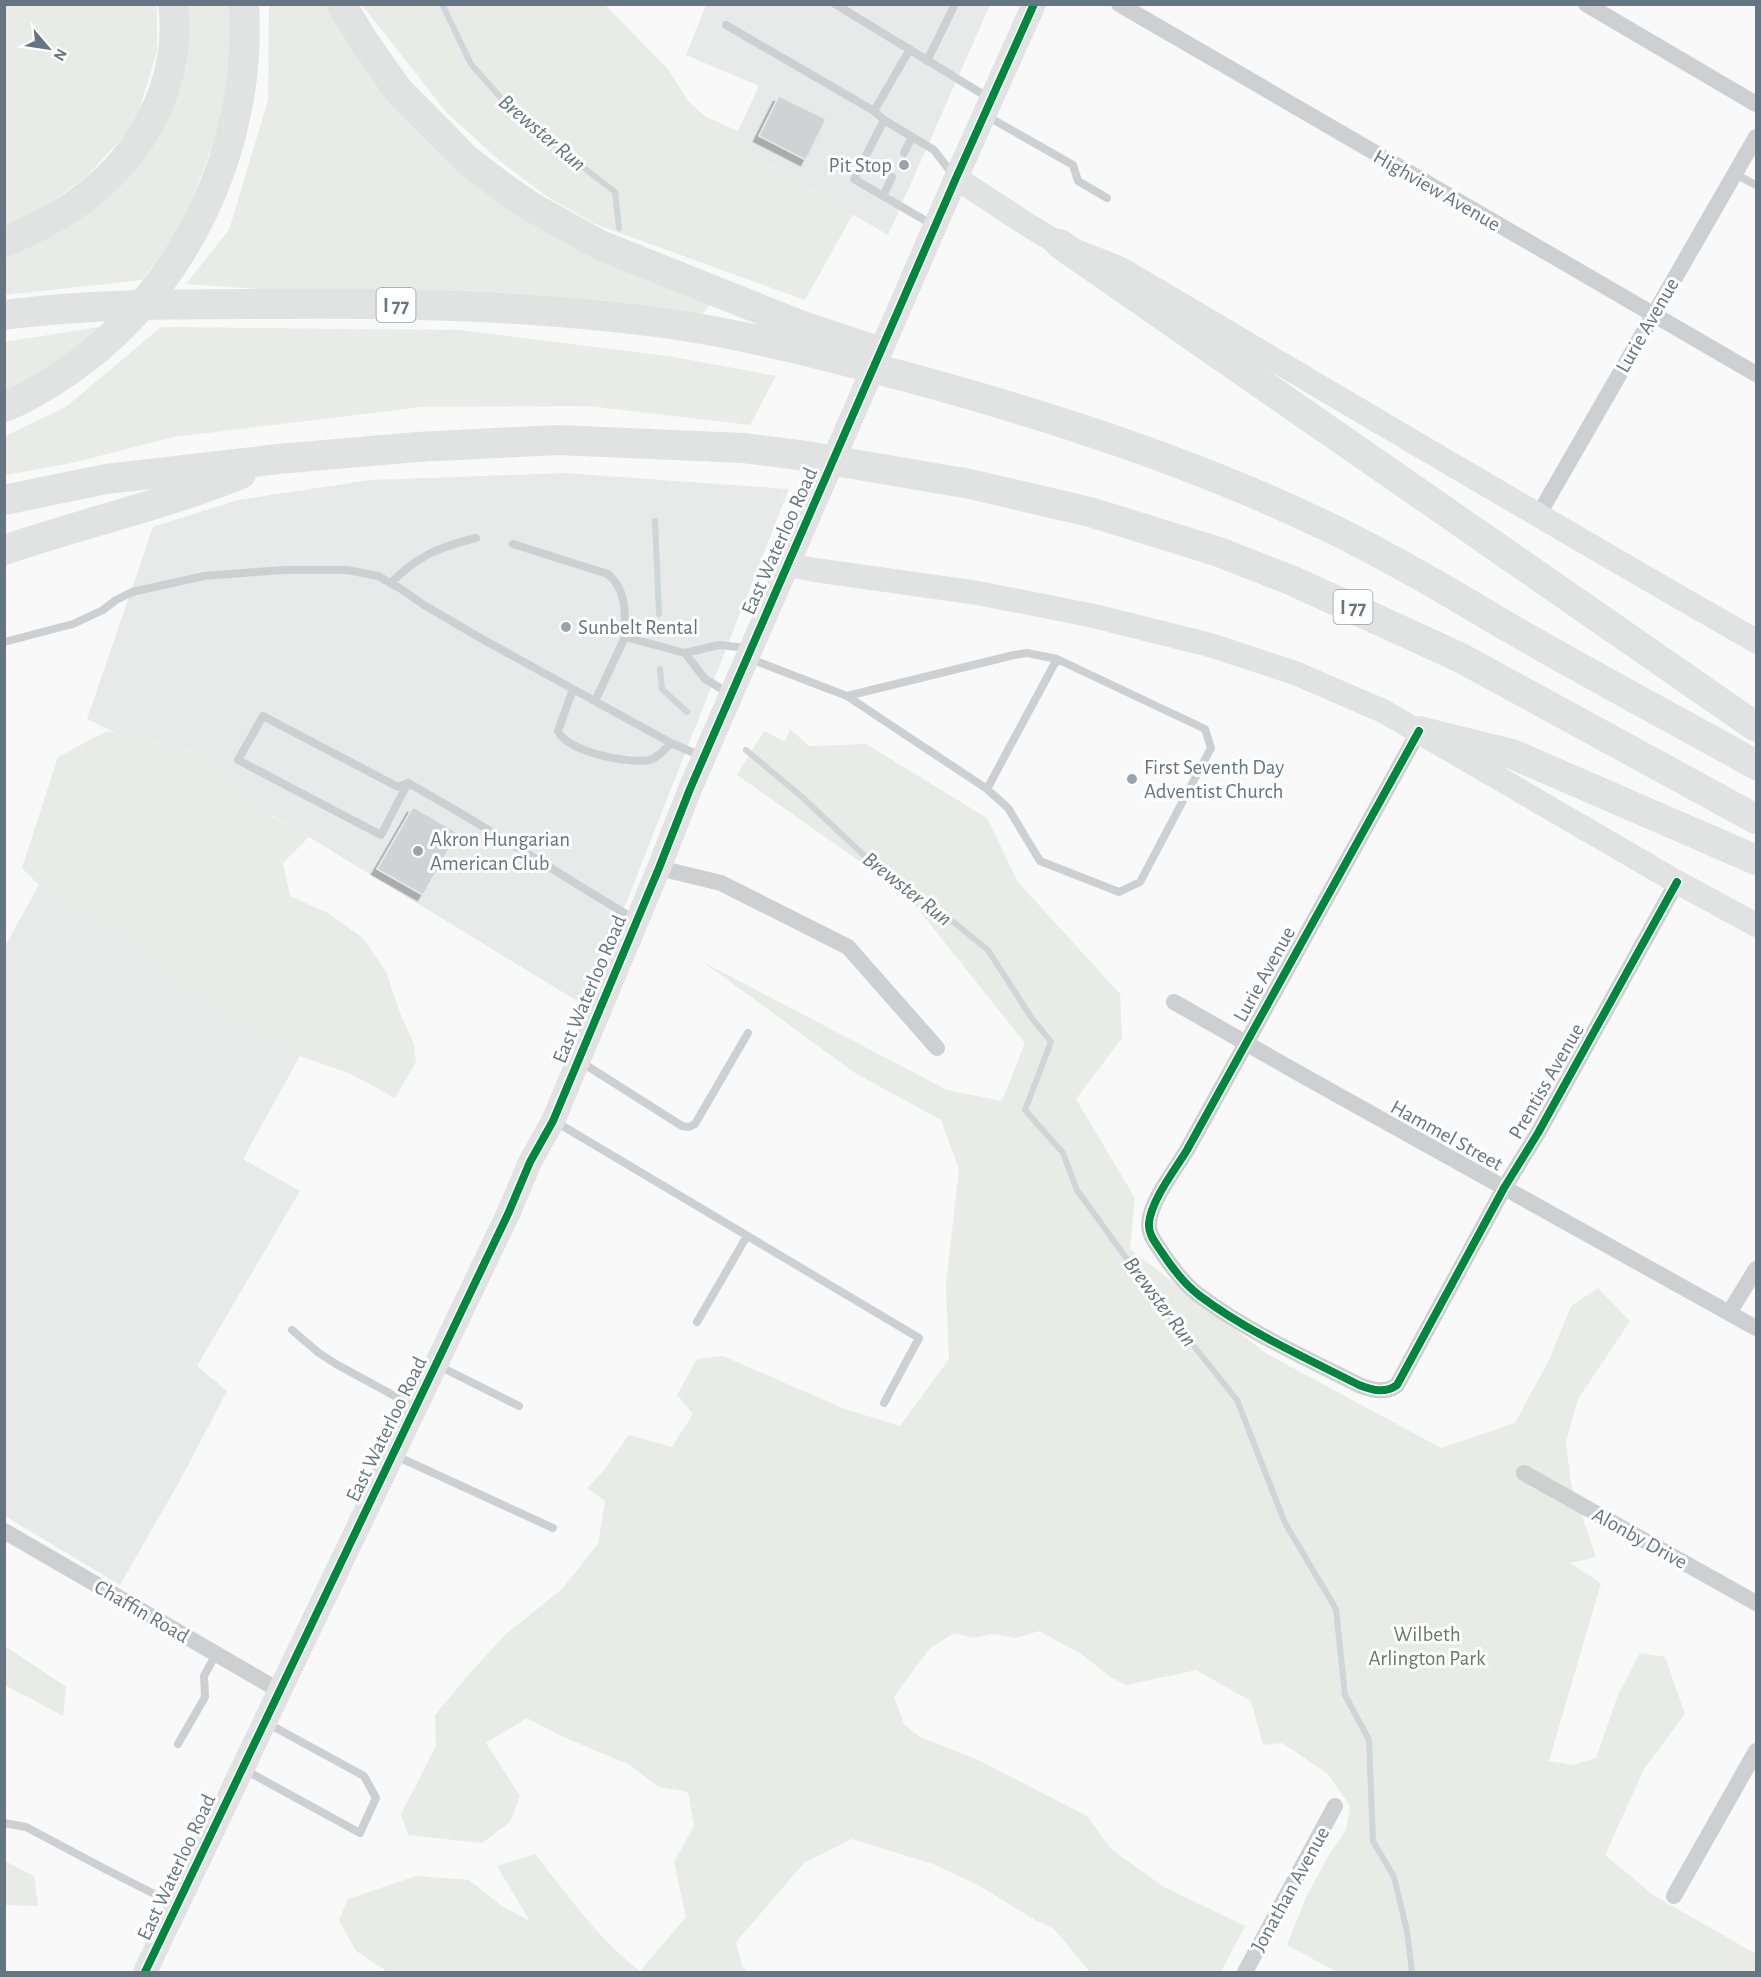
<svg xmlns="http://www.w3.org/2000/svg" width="1761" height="1977" font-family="'Alegreya Sans',sans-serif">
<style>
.built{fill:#e8e9e9}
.green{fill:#e8ebe6}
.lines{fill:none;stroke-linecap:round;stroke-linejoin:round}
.stream{stroke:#ced6d9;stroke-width:6}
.building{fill:#d0d2d3;stroke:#e8e8e8;stroke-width:1.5;filter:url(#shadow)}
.service{stroke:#cecfd0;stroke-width:8}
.minor{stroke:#cecfd0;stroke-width:16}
.secondary{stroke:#e1e2e2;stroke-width:24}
.motorway{stroke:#e1e2e2;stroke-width:30}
.cycleway-casing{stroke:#fff;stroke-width:11}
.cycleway{stroke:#00873e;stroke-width:8}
.poi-dot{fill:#99a4ac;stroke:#fff;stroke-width:2}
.labels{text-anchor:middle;stroke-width:6;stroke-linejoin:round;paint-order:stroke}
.shield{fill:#fff;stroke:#939fa8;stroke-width:1.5}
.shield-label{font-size:20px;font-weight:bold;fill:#657683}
.poi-label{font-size:21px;fill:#657683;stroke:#fff;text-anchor:start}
.street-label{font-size:21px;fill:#657683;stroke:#fff}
.park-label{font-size:21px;fill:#687a64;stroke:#fff}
.water-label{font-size:22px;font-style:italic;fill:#60757c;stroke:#fff}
</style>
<defs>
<filter id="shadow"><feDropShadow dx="-5.5" dy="5.5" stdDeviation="0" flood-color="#0004"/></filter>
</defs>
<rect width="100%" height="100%" fill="#f9f9f9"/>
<!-- built -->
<path class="built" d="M706,5H990L888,235L732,144L759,86L686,55Z
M566,473L789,489L601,967L582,1004L309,837L201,774L87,719L153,527L238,500L371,480Z
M39,885L55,901L106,923L149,953L223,1018L300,1056L243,1159L300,1191L197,1366L227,1391L178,1484L120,1585L5,1516V946Z"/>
<!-- green -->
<path class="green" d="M332,4L423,134L715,298L699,319L186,284L229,230L268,100L269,5Z
M5,5H157V51L135,124L86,177L16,227L5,232Z
M178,5H233L229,100L182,227L142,280L5,295V255L148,145Z
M362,5H605L667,68L689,102L706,117L738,131L732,144L853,214L805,300L595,224L546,196L500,161L447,113Z
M99,327L44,375L5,397V342Z
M161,327L459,330L674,357L776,376L750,425L589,406L422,407L174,437L72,463L5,475V436L66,407Z
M790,729L809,746L866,744L987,818L1018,882L1120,994L1122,1038L1076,1099L1135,1198L1130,1249L1267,1354L1441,1448L1515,1423L1549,1360L1571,1306L1598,1288L1630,1321L1578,1399L1566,1442L1571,1484L1596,1557L1570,1563L1601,1583L1549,1761L1572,1765L1596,1758L1618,1695L1640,1653L1665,1657L1685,1714L1644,1769L1605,1855L1653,1895L1756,1954V1972H1337L1287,1945L1307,1895L1329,1855L1346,1830L1350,1806L1328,1774L1282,1743L1263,1745L1251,1701L1196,1670C1173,1676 1150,1679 1127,1685L1112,1678L1081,1654L1039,1631L1016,1638L992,1634L973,1638L954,1633L929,1649L894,1697L904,1724L920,1737L976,1759L1087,1816L1111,1849L1164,1887L1245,1926L1221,1972H1090L1054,1929L1037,1921L978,1885L933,1864L852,1839L804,1863L736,1942L742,1966L748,1972H385V1970L356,1951L339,1920L348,1899L416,1876L469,1880L503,1907L530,1921L497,1866L535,1854C567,1894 599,1940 640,1971L686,1917L674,1862L694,1826L688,1792L659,1787L628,1764L561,1736L527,1718L486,1743L520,1796L510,1822L482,1843L408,1835L401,1814L436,1746L435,1715L470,1673L506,1634L562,1589L598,1544L605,1501L587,1488L604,1470L629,1435L672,1447L693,1414L677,1395L697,1359L723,1356L845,1409L900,1426L949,1359L946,1285L959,1169L941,1120L855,1073L703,962L947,1090L1002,1101L1025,1043L906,894L737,775L764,731L785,742Z
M107,731L197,751L273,817L309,837L283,863L290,896L328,913L363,938L386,972L400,1013L414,1044L416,1062L395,1098L351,1074L300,1056L223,1018L149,953L106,923L55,901L22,868L58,757Z
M5,1646L66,1687L63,1716L5,1685Z
M5,1861L34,1876L38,1906L5,1905Z"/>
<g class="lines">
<!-- stream -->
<path class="stream" d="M442,4L471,64L515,114L615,192L619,228
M655,521L659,614
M660,669L662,689L687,712
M746,750L802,797L869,860L920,895L988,950L1031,1017L1051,1042L1025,1110L1063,1153L1077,1190L1150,1291L1237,1400L1285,1523L1336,1609L1345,1695L1369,1740L1373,1841L1394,1877L1407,1931L1412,1972"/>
</g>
<!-- building -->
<path class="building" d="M779,96L826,119L806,160L759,136Z
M413,807L458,833L423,895L377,869Z"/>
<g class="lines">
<!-- service -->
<path class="service" d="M835,4L989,98
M726,25L874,111
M910,49L874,111L884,120L934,150L954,176
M927,61L955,4
M985,115L1073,165L1078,181L1107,198
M884,120L854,179L933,225
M904,153L912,137
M1735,174L1756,185
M883,196L892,177
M513,544L608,574C627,590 625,614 625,637
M391,583C417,556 439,547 476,538
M4,642L73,624L103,610L116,600L132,592L204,576L283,570H347L378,576L401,589L424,605L482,639L671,743L701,756
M748,658L847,696L987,789L1057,659L1027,653L1014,655L847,696
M573,689L558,731C568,752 628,764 649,760C658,758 665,749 671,743
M730,694L705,679L685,653L719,645L748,648
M595,701L625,637L685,653
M408,783L381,835L238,760L263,716L398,787L408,783C486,826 560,875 636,920
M987,789L1008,808L1040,861L1119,892L1140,882L1211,748L1205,729L1057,659
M581,1062L682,1126L689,1127L695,1124L748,1033
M556,1122L919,1338L884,1403
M697,1322L747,1236
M292,1330L319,1353L336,1364L413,1406
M437,1365L519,1406
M394,1455L553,1528
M178,1744L205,1697L204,1676L216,1654
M245,1770L360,1833L376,1798L364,1776L265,1722
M4,1823L26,1827L105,1869L174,1904"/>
<!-- minor -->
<path class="minor" d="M1119,4L1756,374
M1586,4L1756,104
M1539,514L1756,137
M1419,731L1187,1150C1175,1170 1151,1200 1149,1223C1148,1234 1155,1242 1161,1251C1172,1268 1184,1284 1200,1296C1248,1332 1306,1358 1359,1385C1372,1390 1385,1394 1397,1385L1504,1188L1538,1133L1677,882
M659,868L721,883L848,947L937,1048
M1174,1002L1300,1074L1756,1328
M1729,1313L1756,1269
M1524,1473L1756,1603
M4,1531L280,1691
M1674,1896L1756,1751
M1245,1972L1335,1806"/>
<!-- secondary -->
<path class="secondary" d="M956,178C990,200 1023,223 1058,243C1080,255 1105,260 1126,272C1336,396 1545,521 1756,641
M789,565L815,570L978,593L1094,616L1210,645L1295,673L1383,711L1677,882L1756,925
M145,1972L508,1214L530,1162L553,1121L659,868L690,789L956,178L1034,4"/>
<!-- motorway -->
<path class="motorway" d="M341,4L363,40L398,90L467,160L505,189L530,206L600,245L797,324L875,350
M4,242C78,212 137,167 164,90C173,63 177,33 173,4
M1060,244L1756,727
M4,315C96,303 190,304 283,304C409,303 537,306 663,323C745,334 827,356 907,377C1050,416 1193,462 1326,526C1382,553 1436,584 1489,616C1577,668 1667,715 1756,765
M4,407C26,399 49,384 68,371C185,291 253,147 244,4
M4,500L106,479L278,459L417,447L558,440L743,448L806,456L970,484L1090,512L1219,552L1293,581L1461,658L1756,819
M4,550C83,523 164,505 241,474
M1419,731L1512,754L1756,860"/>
<!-- cycleway casing -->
<g class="cycleway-casing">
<path id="cycleway" d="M1419,731L1187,1150C1175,1170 1151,1200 1149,1223C1148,1234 1155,1242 1161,1251C1172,1268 1184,1284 1200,1296C1248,1332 1306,1358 1359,1385C1372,1390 1385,1394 1397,1385L1504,1188L1538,1133L1677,882
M145,1972L508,1214L530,1162L553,1121L659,868L690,789L956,178L1034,4"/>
</g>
<!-- cycleway -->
<use href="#cycleway" class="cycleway"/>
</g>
<!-- markers -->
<g class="poi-dot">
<circle cx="904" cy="165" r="6"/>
<circle cx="566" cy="627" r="6"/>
<circle cx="1132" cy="779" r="6"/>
<circle cx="418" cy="851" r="6"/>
</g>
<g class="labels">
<!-- shield labels -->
<g class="shield">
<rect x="376.5" y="288" width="39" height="34" rx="4.5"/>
<rect x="1333.5" y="590" width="39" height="34" rx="4.5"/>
</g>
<g class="shield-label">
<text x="396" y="312">I 77</text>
<text x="1353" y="614">I 77</text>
</g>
<!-- poi labels -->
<g class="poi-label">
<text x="892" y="172" text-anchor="end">Pit Stop</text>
<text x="578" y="634">Sunbelt Rental</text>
<text x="1144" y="774">First Seventh Day<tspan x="1144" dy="24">Adventist Church</tspan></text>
<text x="430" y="846">Akron Hungarian<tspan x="430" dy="24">American Club</tspan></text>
</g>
<!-- street labels -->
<g class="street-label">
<text transform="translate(1437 190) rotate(30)" y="7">Highview Avenue</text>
<text transform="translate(1647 325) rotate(-60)" y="7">Lurie Avenue</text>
<text transform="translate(779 541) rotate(-66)" y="7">East Waterloo Road</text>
<text transform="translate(1264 974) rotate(-61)" y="7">Lurie Avenue</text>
<text transform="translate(589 989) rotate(-67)" y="7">East Waterloo Road</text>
<text transform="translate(1546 1081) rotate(-60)" y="7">Prentiss Avenue</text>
<text transform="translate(1447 1135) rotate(29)" y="7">Hammel Street</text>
<text transform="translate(386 1429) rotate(-64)" y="7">East Waterloo Road</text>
<text transform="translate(1640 1538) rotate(29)" y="7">Alonby Drive</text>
<text transform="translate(142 1611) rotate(30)" y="7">Chaffin Road</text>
<text transform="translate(176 1867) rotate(-65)" y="7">East Waterloo Road</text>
<text transform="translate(1290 1889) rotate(-61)" y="7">Jonathan Avenue</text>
</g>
<!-- park labels -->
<g class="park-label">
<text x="1427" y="1641">Wilbeth<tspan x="1427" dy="24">Arlington Park</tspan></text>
</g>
<!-- water labels -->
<g class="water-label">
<text transform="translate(543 132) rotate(40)" y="8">Brewster Run</text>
<text transform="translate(908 888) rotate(38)" y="8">Brewster Run</text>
<text transform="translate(1161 1301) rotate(53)" y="8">Brewster Run</text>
</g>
</g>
<!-- border -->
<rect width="1761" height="1977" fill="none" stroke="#657683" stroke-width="12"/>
<!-- north arrow -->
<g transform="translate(48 48) rotate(119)" stroke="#ffffff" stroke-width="4.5" paint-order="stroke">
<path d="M0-4.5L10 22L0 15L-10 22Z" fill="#657683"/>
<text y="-9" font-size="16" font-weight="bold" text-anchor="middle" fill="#657683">N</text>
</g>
</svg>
